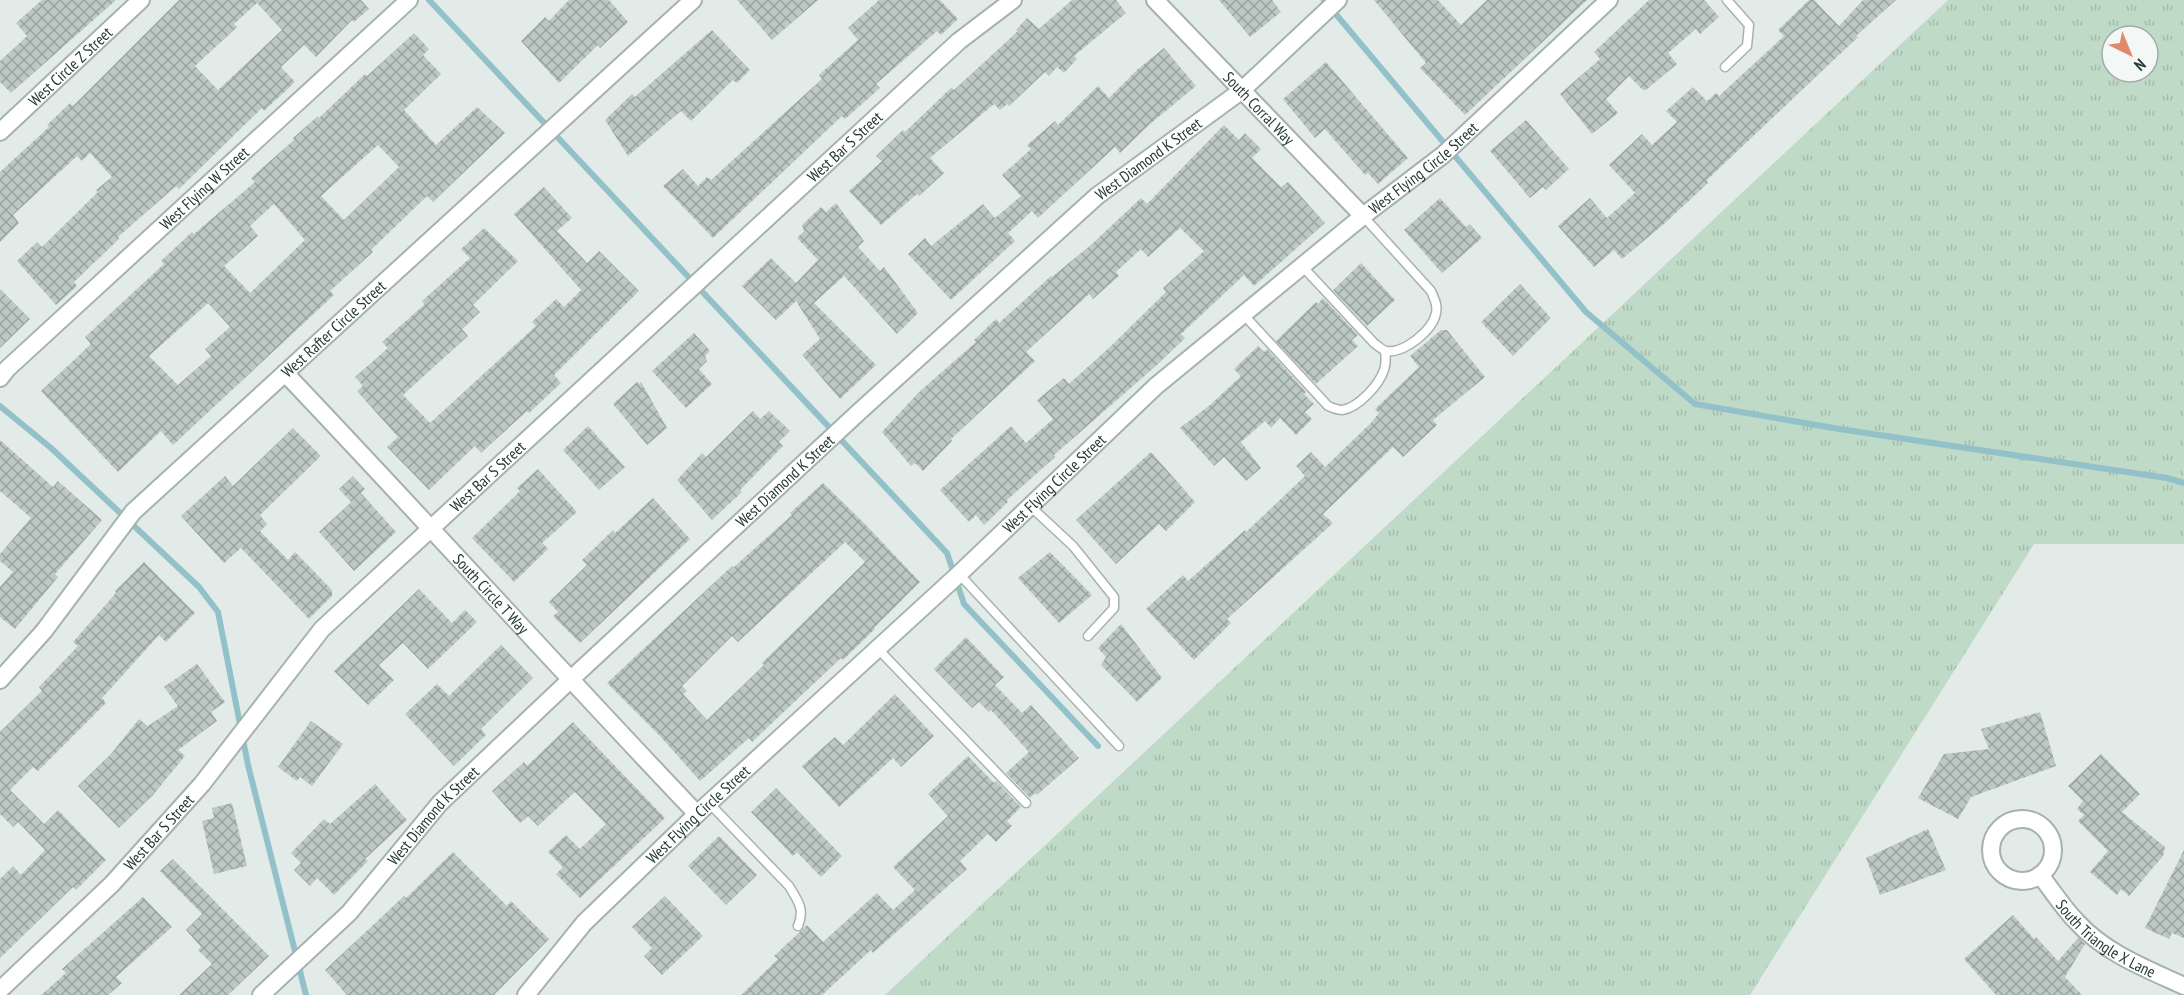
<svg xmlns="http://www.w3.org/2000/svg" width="2184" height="995" font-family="'PT Sans Narrow',sans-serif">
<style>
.grass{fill:url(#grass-tufts);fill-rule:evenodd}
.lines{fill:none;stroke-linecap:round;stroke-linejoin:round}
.stream{stroke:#92c1ca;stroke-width:6}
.building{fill:url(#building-cross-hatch);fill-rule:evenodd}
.service-casing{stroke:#a6b2af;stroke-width:11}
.minor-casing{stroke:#a6b2af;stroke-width:20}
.service{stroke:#fff;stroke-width:8}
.minor{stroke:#fff;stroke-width:16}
.labels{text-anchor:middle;stroke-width:5;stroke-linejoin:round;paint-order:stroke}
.street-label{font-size:16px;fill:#253a35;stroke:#f3f8f6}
</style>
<defs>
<pattern id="grass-tufts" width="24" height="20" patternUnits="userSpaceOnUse" patternTransform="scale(1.5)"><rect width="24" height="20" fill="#bfdac6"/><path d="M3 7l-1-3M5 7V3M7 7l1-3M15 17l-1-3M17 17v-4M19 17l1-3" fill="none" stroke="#a4bcab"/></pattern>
<pattern id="building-cross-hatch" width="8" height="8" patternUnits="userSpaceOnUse" patternTransform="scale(1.5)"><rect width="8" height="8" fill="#bcc8c3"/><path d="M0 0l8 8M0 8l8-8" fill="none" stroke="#99a39f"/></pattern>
</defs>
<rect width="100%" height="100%" fill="#e3ebe8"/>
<!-- grass -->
<path class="grass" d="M1948,0H2184V544H2034L1750,995H885ZM2112,36H2148V72H2112Z"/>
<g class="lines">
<!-- stream -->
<path class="stream" d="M429,0L947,553L964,604L1098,746
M1324,0L1586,312L1695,404L1839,429L2167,478L2184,483
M0,406L51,448L199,587L218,612L248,765L306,995"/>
</g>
<!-- building -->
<path class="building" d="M42,0H116L11,93L0,82V61L27,36L16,23Z
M179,0H361L369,9L354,22L352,20L316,57L304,45L281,67L295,82L264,111L262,108L179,189L176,186L118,237L119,239L74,282L77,286L56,305L17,261L37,242L42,247L98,192L96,190L112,177L90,153L82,161L77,156L13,215L19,223L0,242V172L49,127L47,125L70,103L73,106ZM257,3L282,30L218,90L195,66L237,27L234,24Z
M569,0H609L628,22L600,48L598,45L559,83L521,41L545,17L549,21Z
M737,0H818L772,40Z
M879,0H940L958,19L941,35L937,31L876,84L880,88L845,119L842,116L713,238L663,186L683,169L698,186L707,177L711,180L822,79L819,75L858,40L848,28Z
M1072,0H1116L1126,13L1074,56L1077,59L1064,73L1057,67L1049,76L1045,72L1009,106L1007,104L1000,110L994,104L930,158L944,173L919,196L917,194L881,225L849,191L882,161L876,156L903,130L905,132L951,88L954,90L1018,31L1016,30L1027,18L1039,29Z
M1219,0H1272L1281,12L1250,37Z
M1374,0H1438L1461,25L1487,0H1587L1465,115L1420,68L1426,63Z
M1649,0H1704L1719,17L1700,34L1696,29L1668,53L1677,64L1646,90H1643L1629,76L1606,99L1618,113L1592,134L1560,94L1600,59L1594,52Z
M1809,0H1814L1839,26L1863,0H1896L1856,36L1858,37L1707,180L1708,183L1664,224L1622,259L1614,250L1594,267L1558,226L1590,198L1607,218L1635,193L1609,165L1642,134L1652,145L1677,122L1666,111L1693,87L1707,101L1716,93L1719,96L1784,36L1778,30Z
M712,30L750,70L737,83L733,80L691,121L681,111L628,156L605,120L632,94L635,97Z
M414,33L429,49L423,55L441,74L404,110L436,145L477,107L505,133L433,202L427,196L371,250L373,252L330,291L334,295L173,445L161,431L118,472L41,391L90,345V343L85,337L164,264L161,261L192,232L194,234L255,182L251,178L294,140L293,138L318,116L319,118L365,74L367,76ZM378,145L399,167L344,220L321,196ZM274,204L305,240L250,293L224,266L258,236L250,226ZM208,303L230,327L205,349L211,356L178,385L149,356Z
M1164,48L1196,86L1150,124L1120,153L1115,147L1038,218L1032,211L1008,233L1015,241L951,300L908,254L925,238L931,246L983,204L995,218L1021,196L1002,175L1031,149L1027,145L1055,121L1058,125L1098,86L1109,98L1138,69Z
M1326,62L1408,158L1378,184L1368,173L1365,175L1325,129L1315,138L1283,99Z
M1526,120L1569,169L1546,190L1543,187L1530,198L1490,151Z
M1224,125L1239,140L1245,133L1261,149L1252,158L1281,187L1288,182L1325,223L1254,286L1244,275L1181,334L1185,338L1158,364L1054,455L1055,457L1007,500L1008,502L984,525L976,515L969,522L940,490L1011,426L1026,443L1053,419L1037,400L1064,378L1069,384L1111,346L1166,292L1163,288L1204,251L1180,228L1148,257L1141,249L1116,272L1119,276L1093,299L1089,294L1026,352L1035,361L951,439L952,441L923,471L915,463L911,466L882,432L918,393L976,342L974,340L996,319L999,323L1051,276L1052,277L1092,244L1141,198L1147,204Z
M544,187L572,218L557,231L587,263L599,251L639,291L554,375L561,383L529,413L527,411L481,453L475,446L429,490L387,447L398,437L357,391L363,386L355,377L388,348L382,342L425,304L422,301L470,258L461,249L484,228L518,261L473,305L480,312L462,329L468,336L403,395L430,423L536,326L532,322L556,299L564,307L581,290L514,214Z
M1440,198L1466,227L1470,224L1482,238L1442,273L1404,230Z
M836,203L864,241L858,247L880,271L884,267L918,313L897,334L844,276L814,303L876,365L840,399L802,355L820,339L796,301L776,320L742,286L771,258L796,283L818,260L797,238L804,231L802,225L821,207L826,212Z
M1361,263L1395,300L1367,326L1333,290Z
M1520,284L1551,318L1513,356L1481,322Z
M0,289L30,319L0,348Z
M1323,298L1358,335L1352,340L1358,346L1316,384L1276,341L1316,302L1318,304Z
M1441,330H1447L1485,377L1433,420L1437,425L1403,457L1393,447L1323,514L1333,523L1227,619L1231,623L1194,660L1146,609L1183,575L1188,581L1245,530L1246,532L1305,476L1296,466L1311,452L1325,467L1371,423L1379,413L1375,409L1419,367L1410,356Z
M694,333L710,351L705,356L707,361L699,369L712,384L686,408L652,371Z
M1258,346L1264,352L1267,349L1306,392L1304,394L1314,404L1305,412L1312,419L1296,435L1280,418L1271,428L1265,421L1241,442L1261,468L1246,481L1224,457L1214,466L1180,428L1210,405L1241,376L1234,369Z
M637,382L639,384L641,382L667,428L647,445L613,404Z
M753,411L760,419L769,411L790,431L779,442L783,446L740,490L742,492L712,520L677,480L702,453L706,457Z
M588,426L625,467L599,490L563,450Z
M293,428L321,456L260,515L267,524L260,531L288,560L295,552L332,590V596L309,619L241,548L224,563L181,516L225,476L233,486Z
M0,440L53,487L58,481L102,520L55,574L58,577L15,629L0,617V587L13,572L0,561V554L31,518L0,491Z
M1151,452L1195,502L1166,531L1159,524L1116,564L1076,520Z
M538,469L577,512L542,543L548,549L514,582L472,538L520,491L517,488Z
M353,476L365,489L351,502L339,489Z
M823,483L865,524L920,582L874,628L875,629L843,660L841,658L752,742L749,738L700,781L660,736L607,683L732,566L734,567L792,515L790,513ZM845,542L865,562L762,663L764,665L707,720L683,694L687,691L682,686L732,636L738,642Z
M361,493L396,532L354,571L319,532Z
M653,498L690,539L580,643L553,616L558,612L549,602L587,565L582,560L613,530L615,533Z
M1050,552L1092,595L1059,623L1018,578Z
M144,562L195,613L166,642L159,635L102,698L106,703L38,771L33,767L10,790L44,824L58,810L106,860L76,890L73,887L0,958V879L13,866L21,875L45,850L18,822L13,827L0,814V732L42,691L39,687L78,646L73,642L116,593L115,591Z
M419,589L452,623L465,610L477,622L428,669L403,643L379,665L394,680L368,705L334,671Z
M1121,624L1162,678L1137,702L1101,665L1106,657L1098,648Z
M966,637L1004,677L995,685L1022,713L1031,705L1079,758L1037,795L1035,793L1030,798L1006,773L1029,752L991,710L989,712L979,702L972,708L934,669Z
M501,645L533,678L481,729L486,735L454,766L405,714L437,684L449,696Z
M197,664L225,702L211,712L217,721L178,750L185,756L153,795L119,828L78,786L111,754L139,719L148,726L178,706L164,687Z
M895,694L934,736L901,767L893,758L839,807L802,766L835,737L843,745Z
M2040,712L2056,766L1971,797L1958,819L1918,798L1944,754L1989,749L1981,729Z
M311,721L343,744L312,786L300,777L297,781L278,767Z
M573,722L665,818L580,898L556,874L563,867L548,852L566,835L580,849L606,824L575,792L538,826L528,816L520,823L492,791L524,762L527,766Z
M2101,754L2140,794L2122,812L2165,847L2163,856L2129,896L2121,889L2117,895L2090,872L2108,851L2078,821L2084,815L2077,809L2083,801L2068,786Z
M968,756L994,783L996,781L1021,807L1007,821L1012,826L996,842L988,834L960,861L967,869L873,953L871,950L822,995H741L778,959L774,956L807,925L823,942L877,893L893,910L915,890L893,867L948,816L928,794Z
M375,784L407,820L365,859L368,861L334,895L317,878L310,886L294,870L301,863L291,853L324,819L330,824Z
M776,788L842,856L821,877L797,852L793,856L751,812Z
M232,803L247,866L214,874L202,821L214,818L212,808Z
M1928,829L1946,870L1880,895L1866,858Z
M719,836L757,875L726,905L688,866Z
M2184,850V938L2172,933L2169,939L2145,928Z
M453,852L507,906L511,901L549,939L494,995H347L325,970L404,896L406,898Z
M173,859L269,956L228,995H179L212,964L198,950L201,947L186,930L202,914L160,871Z
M665,896L703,936L662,975L644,956L652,948L632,927Z
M143,897L172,927L116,977L122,983L108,995H41L66,973L62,969Z
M2013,915L2034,939L2036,937L2058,961L2078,938L2085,944L2065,977L2082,995H1996L1964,959Z"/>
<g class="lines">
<!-- service casing -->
<g class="service-casing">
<path id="service" d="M1725,67L1747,46L1749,25L1727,0
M1302,266L1374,343C1377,345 1382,350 1386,351C1404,354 1433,330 1436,313C1438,305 1434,298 1431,291L1363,216
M1243,314L1328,406C1333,408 1337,410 1342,410C1358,408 1379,385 1384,370C1386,364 1386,357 1385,351
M1030,506L1073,546L1114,597V608L1088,636
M959,574L1119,746
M878,649L1026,803
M709,803L789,886C798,901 805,909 798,926"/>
</g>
<!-- minor casing -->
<g class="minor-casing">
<g id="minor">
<path id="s1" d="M1155,0L1363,216"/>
<path id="s2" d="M0,132L141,0"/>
<path id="s3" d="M285,373C424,519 558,668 697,814"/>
<path id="s4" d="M0,378L7,369L409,0"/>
<path id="s5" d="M0,680L44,631L133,512L693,0"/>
<circle cx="2022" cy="850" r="31"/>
<path id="s6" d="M2040,875C2052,890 2063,908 2077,922C2105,953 2147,969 2184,986"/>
<path id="s7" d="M0,990L112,884L202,784L322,629L959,41L1013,0"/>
<path id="s8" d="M261,995L349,913L440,803L570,680L860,411L1097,196L1241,91L1338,0"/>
<path id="s9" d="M526,995L584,923L697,814L959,574L1156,386L1363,216L1443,155L1609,0"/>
</g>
</g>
<!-- service -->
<use href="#service" class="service"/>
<!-- minor -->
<use href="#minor" class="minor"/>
</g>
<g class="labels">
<!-- street labels -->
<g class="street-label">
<text dy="6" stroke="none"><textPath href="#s2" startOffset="96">West Circle Z Street</textPath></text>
<text dy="6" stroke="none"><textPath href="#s1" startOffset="150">South Corral Way</textPath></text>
<text dy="6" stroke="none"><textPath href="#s7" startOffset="1196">West Bar S Street</textPath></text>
<text dy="6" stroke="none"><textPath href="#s8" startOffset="1221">West Diamond K Street</textPath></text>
<text dy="6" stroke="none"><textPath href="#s9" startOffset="1222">West Flying Circle Street</textPath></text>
<text dy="6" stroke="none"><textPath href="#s4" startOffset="279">West Flying W Street</textPath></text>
<text dy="6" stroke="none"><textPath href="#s5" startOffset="486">West Rafter Circle Street</textPath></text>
<text dy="6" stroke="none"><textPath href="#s7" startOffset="710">West Bar S Street</textPath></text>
<text dy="6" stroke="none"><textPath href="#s8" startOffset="735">West Diamond K Street</textPath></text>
<text dy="6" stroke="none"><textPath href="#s9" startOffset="736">West Flying Circle Street</textPath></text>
<text dy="6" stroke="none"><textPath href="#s3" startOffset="302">South Circle T Way</textPath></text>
<text dy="6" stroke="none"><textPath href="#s9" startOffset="250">West Flying Circle Street</textPath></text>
<text dy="6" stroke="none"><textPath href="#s8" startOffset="249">West Diamond K Street</textPath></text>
<text dy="6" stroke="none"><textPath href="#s7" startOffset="224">West Bar S Street</textPath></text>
<text dy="6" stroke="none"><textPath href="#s6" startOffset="93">South Triangle X Lane</textPath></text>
</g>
</g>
<!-- north arrow -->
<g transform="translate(2130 54) rotate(137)"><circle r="28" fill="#f3f8f6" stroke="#a1aca9" stroke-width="1.5"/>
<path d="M0-4.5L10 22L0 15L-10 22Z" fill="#e2886b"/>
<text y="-9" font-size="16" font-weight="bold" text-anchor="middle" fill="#253a35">N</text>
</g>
</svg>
